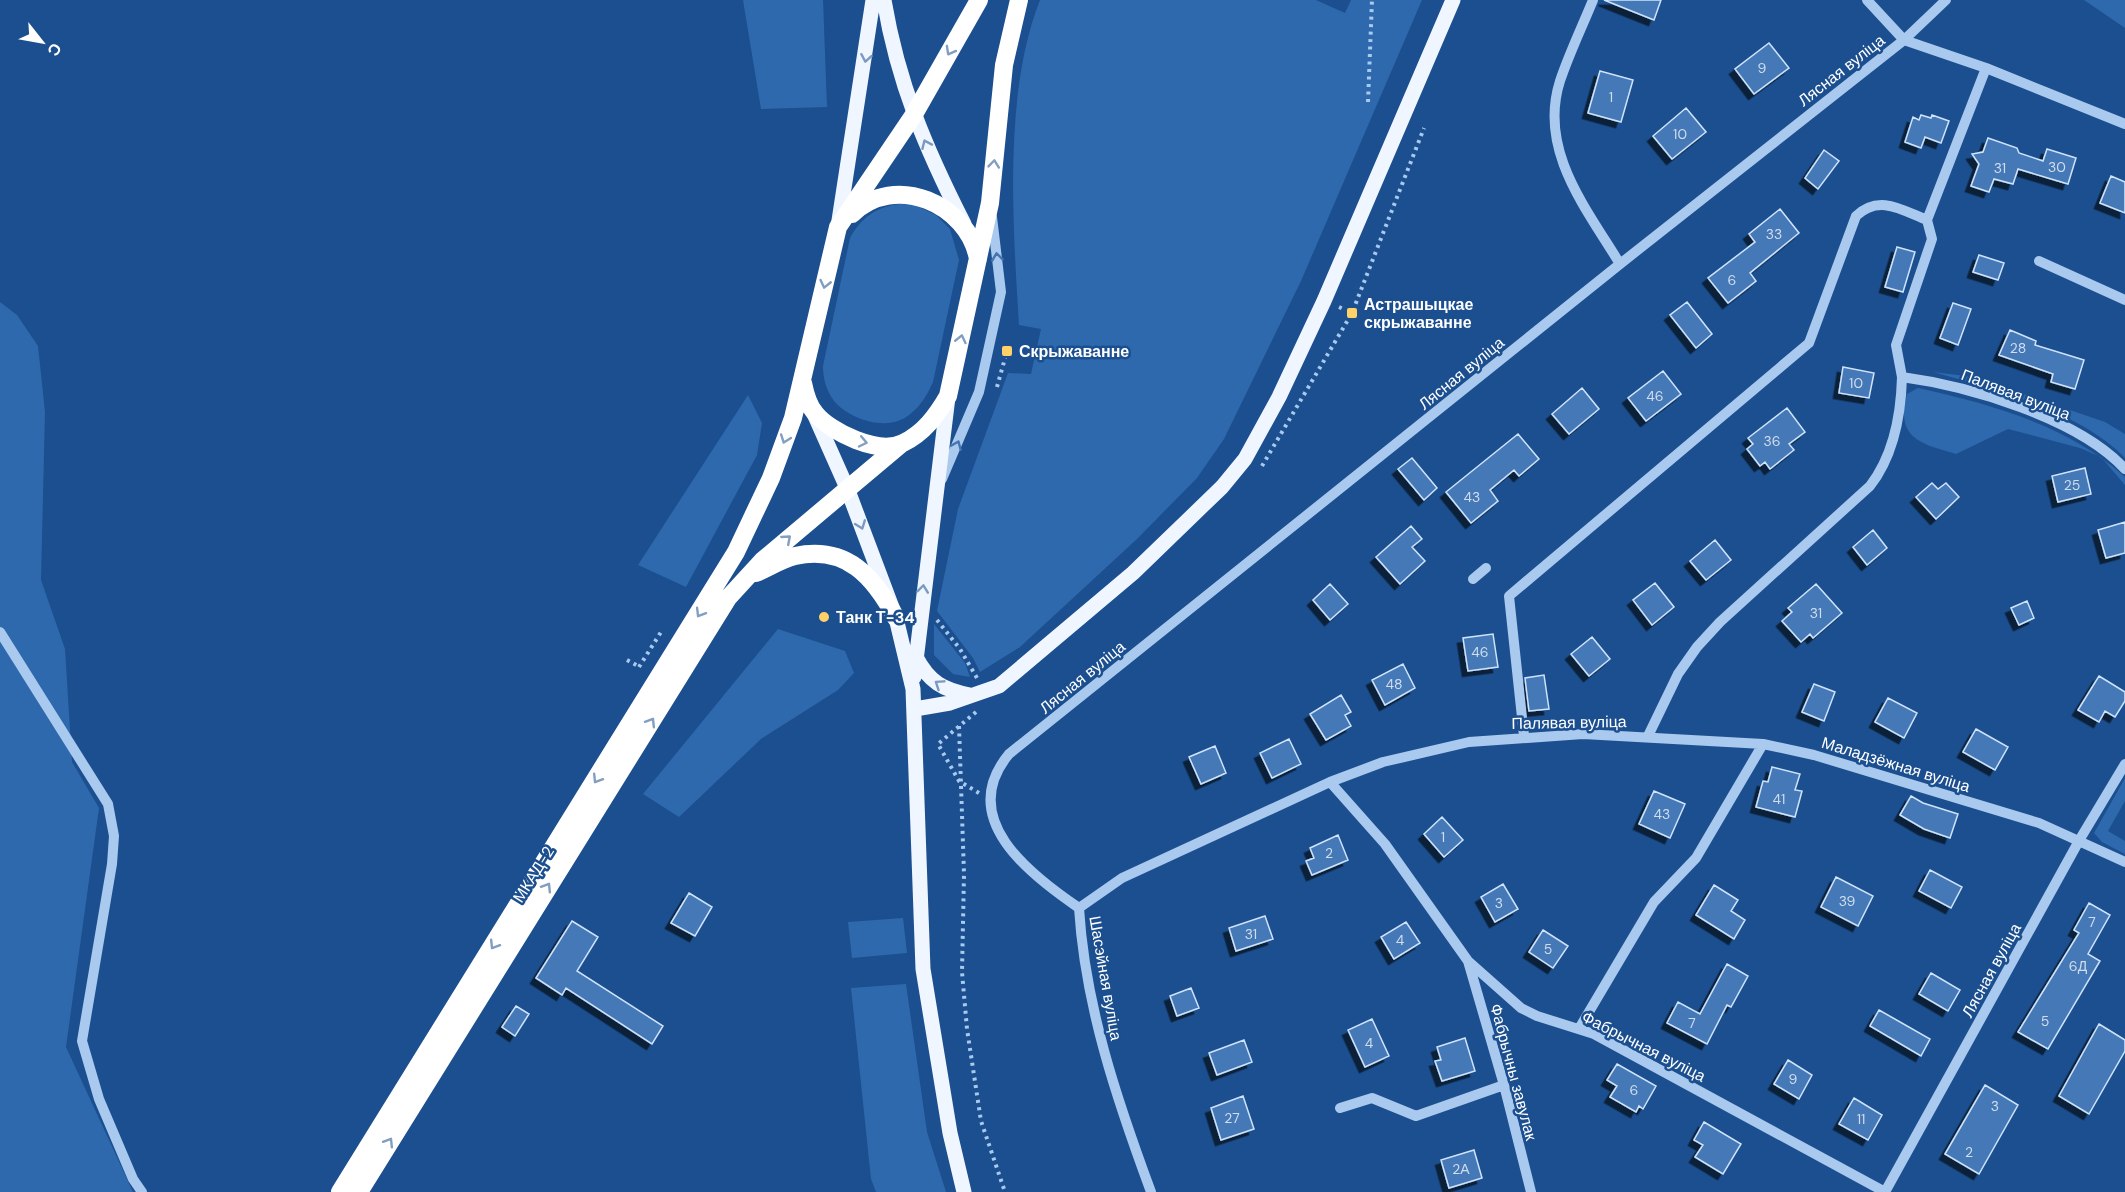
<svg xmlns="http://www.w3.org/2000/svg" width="2125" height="1192" font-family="'DM Sans',sans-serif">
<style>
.green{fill:#2e69ad}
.building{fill:#4478b7;stroke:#cfe3fa;stroke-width:1.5;filter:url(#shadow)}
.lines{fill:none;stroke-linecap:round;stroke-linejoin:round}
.path{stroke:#a9c9ee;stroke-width:4;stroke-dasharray:3 4.5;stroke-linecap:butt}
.minor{stroke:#a9c9ee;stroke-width:10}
.major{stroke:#f0f6ff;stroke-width:15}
.highway{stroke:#fff;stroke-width:18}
.oneway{stroke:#829ec1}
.oneway2{stroke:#7b9ac1}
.oneway3{stroke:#4674ac}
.poi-dot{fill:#ffd166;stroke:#1b4f8f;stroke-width:2}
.labels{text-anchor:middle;stroke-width:5;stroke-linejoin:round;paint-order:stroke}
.number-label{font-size:14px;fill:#d0dded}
.street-label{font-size:16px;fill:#fff;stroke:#1b4f8f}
.poi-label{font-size:16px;font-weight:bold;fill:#fff;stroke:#1b4f8f;text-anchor:start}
</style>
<defs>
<filter id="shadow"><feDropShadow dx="-5.5" dy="5.5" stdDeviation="0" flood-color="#0009"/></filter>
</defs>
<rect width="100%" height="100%" fill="#1b4f8f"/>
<!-- green -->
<path class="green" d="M743,0H823L827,107L761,109Z
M1040,0H1316L1345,13L1351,0H1422L1301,281L1224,439L1197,478L1137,539L1020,647L980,672L973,658L937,611L958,509L1008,373L1031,374L1041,329L1019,325C1013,226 1003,93 1040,0Z
M2084,0H2125V28Z
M899,204H913L936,215L950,229L959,260L933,382C927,395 921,406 909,415C888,432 850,420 834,401C826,390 823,378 823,366L850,238C861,218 876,207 899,204Z
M0,302L17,315L38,346L45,412L41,580L65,649L72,762L99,808L66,1047L133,1192H0Z
M1933,372L1974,377L2105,422L2125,434V458C2081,412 1994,389 1933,372Z
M1918,388C1991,404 2069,426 2125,477V485L2101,457L2080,448L2008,429L1956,454C1920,444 1895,438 1907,394Z
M748,395L762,423L757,455L686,587L638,565Z
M934,624L965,663L970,677L953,674L934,655Z
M778,629L845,651L854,673L838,690L761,739L679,817L643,794Z
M2125,778V801L2108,831L2125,841V854L2102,842L2094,833Z
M903,918L907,953L852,958L848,922Z
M906,984L927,1132L946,1192H876L871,1179L851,988Z"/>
<!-- building -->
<path class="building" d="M1604,0H1661L1654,20Z
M1769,43L1789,68L1754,94L1735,69Z
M1600,71L1633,80L1621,122L1588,113Z
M1686,108L1706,132L1672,159L1653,136Z
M1921,115L1931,118L1932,115L1949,121L1941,143L1925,137L1921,148L1905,142L1913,117L1919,120Z
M1988,138L2017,148L2019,153L2043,161L2047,149L2076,158L2068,184L2018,169L2013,184L1994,179L1989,192L1971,186L1979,164L1972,154L1983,152Z
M1824,150L1839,161L1818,189L1805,178Z
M2111,176L2125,182V213L2100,203Z
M1780,209L1799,233L1750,273L1756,281L1728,303L1708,278L1755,242L1749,234Z
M1897,247L1915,252L1903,292L1885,287Z
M1979,255L2004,263L1998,280L1973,272Z
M1687,302L1712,334L1696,348L1670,315Z
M1953,303L1971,309L1958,345L1940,338Z
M2010,330L2036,341L2035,345L2084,360L2075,389L2051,382L2053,374L1999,355Z
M1843,367L1874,373L1869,398L1839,393Z
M1663,371L1681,394L1646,421L1628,398Z
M1582,388L1599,409L1569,434L1552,414Z
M1787,408L1805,432L1789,444L1794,450L1770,469L1765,462L1760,466L1747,449L1753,444L1748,438Z
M1518,434L1539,459L1519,476L1514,470L1490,490L1498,501L1471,523L1446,492Z
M1412,458L1437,488L1424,500L1398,469Z
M2085,468L2091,494L2058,502L2052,476Z
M1932,483L1938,489L1946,483L1959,497L1936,519L1916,497Z
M2125,522V553L2106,558L2098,530Z
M1411,526L1422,539L1412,547L1425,561L1400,584L1376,557Z
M1873,530L1887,548L1867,565L1853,547Z
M1715,540L1731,560L1706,580L1690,561Z
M1655,583L1674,607L1652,625L1633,600Z
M1330,584L1348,604L1330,620L1313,600Z
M1816,584L1842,613L1813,638L1810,634L1801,642L1782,621L1792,612L1788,608Z
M2027,601L2034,618L2019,625L2011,608Z
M1493,634L1498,667L1468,671L1463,638Z
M1592,637L1610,659L1589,676L1571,654Z
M1403,664L1415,688L1385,705L1372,680Z
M1544,675L1549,709L1529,711L1525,678Z
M2099,676L2125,692V701L2115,717L2105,711L2099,722L2078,710Z
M1814,684L1835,692L1824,721L1802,712Z
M1341,695L1351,712L1345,715L1351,726L1326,740L1310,714Z
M1888,698L1917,713L1904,738L1875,722Z
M1976,729L2008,747L1995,770L1963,752Z
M1289,739L1301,764L1272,778L1260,753Z
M1215,746L1226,773L1201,784L1189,757Z
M1772,767L1800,774L1795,790L1802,791L1795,817L1756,807L1763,781L1768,782Z
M1654,791L1685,804L1670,838L1639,824Z
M1911,796L1923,803L1958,814L1950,838L1924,829L1900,815Z
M1442,817L1463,840L1444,857L1424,834Z
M1338,835L1348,860L1312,875L1306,861L1314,858L1310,848Z
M1930,870L1962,887L1951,908L1919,891Z
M1836,877L1873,896L1858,926L1821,907Z
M1503,884L1518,909L1495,922L1481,897Z
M1714,885L1738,900L1731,911L1745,920L1734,939L1696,915Z
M689,893L712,907L695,936L671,923Z
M2089,903L2110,915L2088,954L2100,961L2048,1049L2018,1032L2079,933L2074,930Z
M1265,916L1273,939L1236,951L1229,928Z
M572,921L598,937L577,971L663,1026L652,1044L566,988L562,995L536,978Z
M1406,922L1420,943L1394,959L1381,937Z
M1543,930L1568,946L1553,968L1529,952Z
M1727,964L1748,976L1731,1007L1727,1005L1707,1044L1667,1023L1678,1002L1700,1014Z
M1931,973L1960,990L1948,1011L1919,994Z
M1191,988L1199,1008L1177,1016L1170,996Z
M516,1006L529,1014L515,1036L502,1027Z
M1879,1010L1930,1039L1921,1056L1870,1026Z
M1372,1019L1389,1056L1365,1067L1348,1030Z
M2099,1024L2125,1040V1051L2089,1114L2059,1096Z
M1465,1038L1475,1071L1442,1081L1435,1061L1441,1060L1437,1047Z
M1244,1040L1252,1062L1217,1075L1209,1053Z
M1788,1060L1812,1075L1799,1099L1774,1084Z
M1617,1064L1656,1086L1643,1109L1639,1106L1636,1112L1610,1097L1617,1086L1607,1080Z
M1985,1085L2018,1105L1979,1174L1945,1154Z
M1243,1096L1254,1129L1221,1140L1211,1108Z
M1854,1098L1882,1115L1868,1140L1839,1124Z
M1704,1122L1741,1144L1723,1174L1695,1157L1703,1145L1694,1140Z
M1474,1150L1482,1178L1449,1188L1441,1160Z"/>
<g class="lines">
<!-- path -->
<path class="path" d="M1368,102L1372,0
M1339,307L1352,313
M997,387L1007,351L1001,350
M1262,466L1352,313L1424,128
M937,620L960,649L977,678
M627,660L640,667
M639,667L661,632
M976,712L938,744L959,781L979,793
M959,726L964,874L962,972L967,1029L981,1121L1005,1192"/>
<!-- minor -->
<path class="minor" d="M1593,0C1582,27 1569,54 1560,81C1538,150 1586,208 1620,264
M1867,0L1904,40L1946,0
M2039,261L2125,300
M1902,377L1896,345L1932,239L1927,220L1986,68
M942,479L979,392L1001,292L992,217
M1473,579L1486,568
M0,632L108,804L114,836L112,864L82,1041L99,1099L133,1179L142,1192
M1524,736L1509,596L1809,343L1856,216C1879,194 1902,210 1927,220
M1648,736L1678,674L1697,647L1720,622L1870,486C1894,455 1901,415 1902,377C1969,386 2078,418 2125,469
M1330,782L1385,844L1468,961L1521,1008L1537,1016L1594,1034L1885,1192
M1079,908L1122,878L1330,782L1383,762L1469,742L1583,734L1763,744L1814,755L2039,823L2125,862
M1468,961L1504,1085L1531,1192
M1580,1027L1654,902L1696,858L1763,744
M1340,1108L1372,1098L1416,1116L1504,1085
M1151,1192C1117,1100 1085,1006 1079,908C1029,874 956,818 1009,754L1620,264L1904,40L1986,68L2125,124
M1885,1192L2080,839L2125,764"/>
<!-- major -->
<path class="major" d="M884,0C898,84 926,149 964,224
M838,227L873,0
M815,416L847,488L896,618L913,689L923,969L950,1133L964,1192
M916,657C929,682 943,690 970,695
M914,677L948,397
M915,709L950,703L999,686L1133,573L1222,487L1245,459L1279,397L1324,301L1453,0"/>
<!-- highway -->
<path class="highway" d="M852,214C895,172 968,204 978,259
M803,383C805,393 808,405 815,413C831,433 879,455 903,443C924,433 937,415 948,396L990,203L1004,65L1019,0
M756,573C768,568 782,559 795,556C847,545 874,577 896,618
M340,1192L736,552L771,478L793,418L838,227L913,116L979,0
M359,1192L728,598L762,561L901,444"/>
</g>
<!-- one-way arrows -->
<defs><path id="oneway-chevron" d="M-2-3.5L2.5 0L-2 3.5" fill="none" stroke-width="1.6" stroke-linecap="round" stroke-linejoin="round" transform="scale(1.5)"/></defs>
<g class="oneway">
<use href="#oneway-chevron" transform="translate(950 51) rotate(119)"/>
<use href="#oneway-chevron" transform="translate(994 164) rotate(-84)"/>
<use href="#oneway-chevron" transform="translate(825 284) rotate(103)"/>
<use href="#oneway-chevron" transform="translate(961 339) rotate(-77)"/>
<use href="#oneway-chevron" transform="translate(785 439) rotate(110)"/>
<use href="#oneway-chevron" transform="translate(863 442) rotate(12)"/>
<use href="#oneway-chevron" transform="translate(787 539) rotate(-41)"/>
<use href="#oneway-chevron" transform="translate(700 613) rotate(121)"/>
<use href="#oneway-chevron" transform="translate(651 722) rotate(-58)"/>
<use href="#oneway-chevron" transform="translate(597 779) rotate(122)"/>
<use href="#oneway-chevron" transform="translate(547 887) rotate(-58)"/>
<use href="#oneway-chevron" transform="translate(494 945) rotate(122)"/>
<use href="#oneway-chevron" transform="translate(389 1142) rotate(-58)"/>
</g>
<g class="oneway2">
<use href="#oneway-chevron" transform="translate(866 58) rotate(100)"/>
<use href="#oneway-chevron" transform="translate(926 144) rotate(-114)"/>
<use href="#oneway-chevron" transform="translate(861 525) rotate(69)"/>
<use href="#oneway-chevron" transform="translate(923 589) rotate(-83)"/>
<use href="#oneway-chevron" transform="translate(939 684) rotate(-146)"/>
</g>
<g class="oneway3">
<use href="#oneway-chevron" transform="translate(997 257) rotate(-97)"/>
<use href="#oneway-chevron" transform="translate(957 445) rotate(-67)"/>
</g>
<!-- markers -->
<g class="poi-dot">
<rect x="1346" y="307" width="12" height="12" rx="3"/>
<rect x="1001" y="345" width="12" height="12" rx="3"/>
<circle cx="824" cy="617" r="6"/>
</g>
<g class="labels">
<!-- number labels -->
<g class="number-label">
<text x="1762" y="73">9</text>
<text x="1611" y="102">1</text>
<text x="1680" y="139">10</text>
<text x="2057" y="172">30</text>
<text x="2000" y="173">31</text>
<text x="1774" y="239">33</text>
<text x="1732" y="285">6</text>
<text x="2018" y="353">28</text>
<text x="1856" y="388">10</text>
<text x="1655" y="401">46</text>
<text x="1772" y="446">36</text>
<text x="2072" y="490">25</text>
<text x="1472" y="502">43</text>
<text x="1816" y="618">31</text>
<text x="1480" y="657">46</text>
<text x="1394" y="689">48</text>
<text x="1779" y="804">41</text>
<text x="1662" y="819">43</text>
<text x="1443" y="842">1</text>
<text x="1329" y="858">2</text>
<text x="1847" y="906">39</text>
<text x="1499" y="908">3</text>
<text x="2092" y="927">7</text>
<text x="1251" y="939">31</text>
<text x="1400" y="945">4</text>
<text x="1548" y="954">5</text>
<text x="2078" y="971">6Д</text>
<text x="2045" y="1026">5</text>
<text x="1692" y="1028">7</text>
<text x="1369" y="1048">4</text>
<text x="1793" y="1084">9</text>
<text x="1634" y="1095">6</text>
<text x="1995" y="1111">3</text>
<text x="1232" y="1123">27</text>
<text x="1861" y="1124">11</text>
<text x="1969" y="1157">2</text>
<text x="1461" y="1174">2А</text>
</g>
<!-- street labels -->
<g class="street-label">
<text transform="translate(1841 70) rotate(-38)" y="6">Лясная вуліца</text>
<text transform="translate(1461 373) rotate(-39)" y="6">Лясная вуліца</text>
<text transform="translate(2016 394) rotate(21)" y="6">Палявая вуліца</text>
<text transform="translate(1082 677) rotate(-39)" y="6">Лясная вуліца</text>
<text transform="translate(1569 722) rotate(-1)" y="6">Палявая вуліца</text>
<text transform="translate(1896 764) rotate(17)" y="6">Маладзёжная вуліца</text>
<text transform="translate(533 874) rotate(-58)" y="6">МКАД-2</text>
<text transform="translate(1991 970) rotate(-61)" y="6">Лясная вуліца</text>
<text transform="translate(1106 978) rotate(80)" y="6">Шасэйная вуліца</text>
<text transform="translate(1644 1046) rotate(27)" y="6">Фабрычная вуліца</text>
<text transform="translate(1514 1072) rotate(75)" y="6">Фабрычны завулак</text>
</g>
<!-- poi labels -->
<g class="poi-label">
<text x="1364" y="310">Астрашыцкае<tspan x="1364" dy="18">скрыжаванне</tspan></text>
<text x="1019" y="357">Скрыжаванне</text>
<text x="836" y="623">Танк Т-34</text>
</g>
</g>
<!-- north arrow -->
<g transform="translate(42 42) rotate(121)" stroke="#1b4f8f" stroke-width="4.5" paint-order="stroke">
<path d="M0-4.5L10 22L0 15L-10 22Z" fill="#ffffff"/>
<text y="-9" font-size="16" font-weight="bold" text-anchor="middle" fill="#ffffff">С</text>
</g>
</svg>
